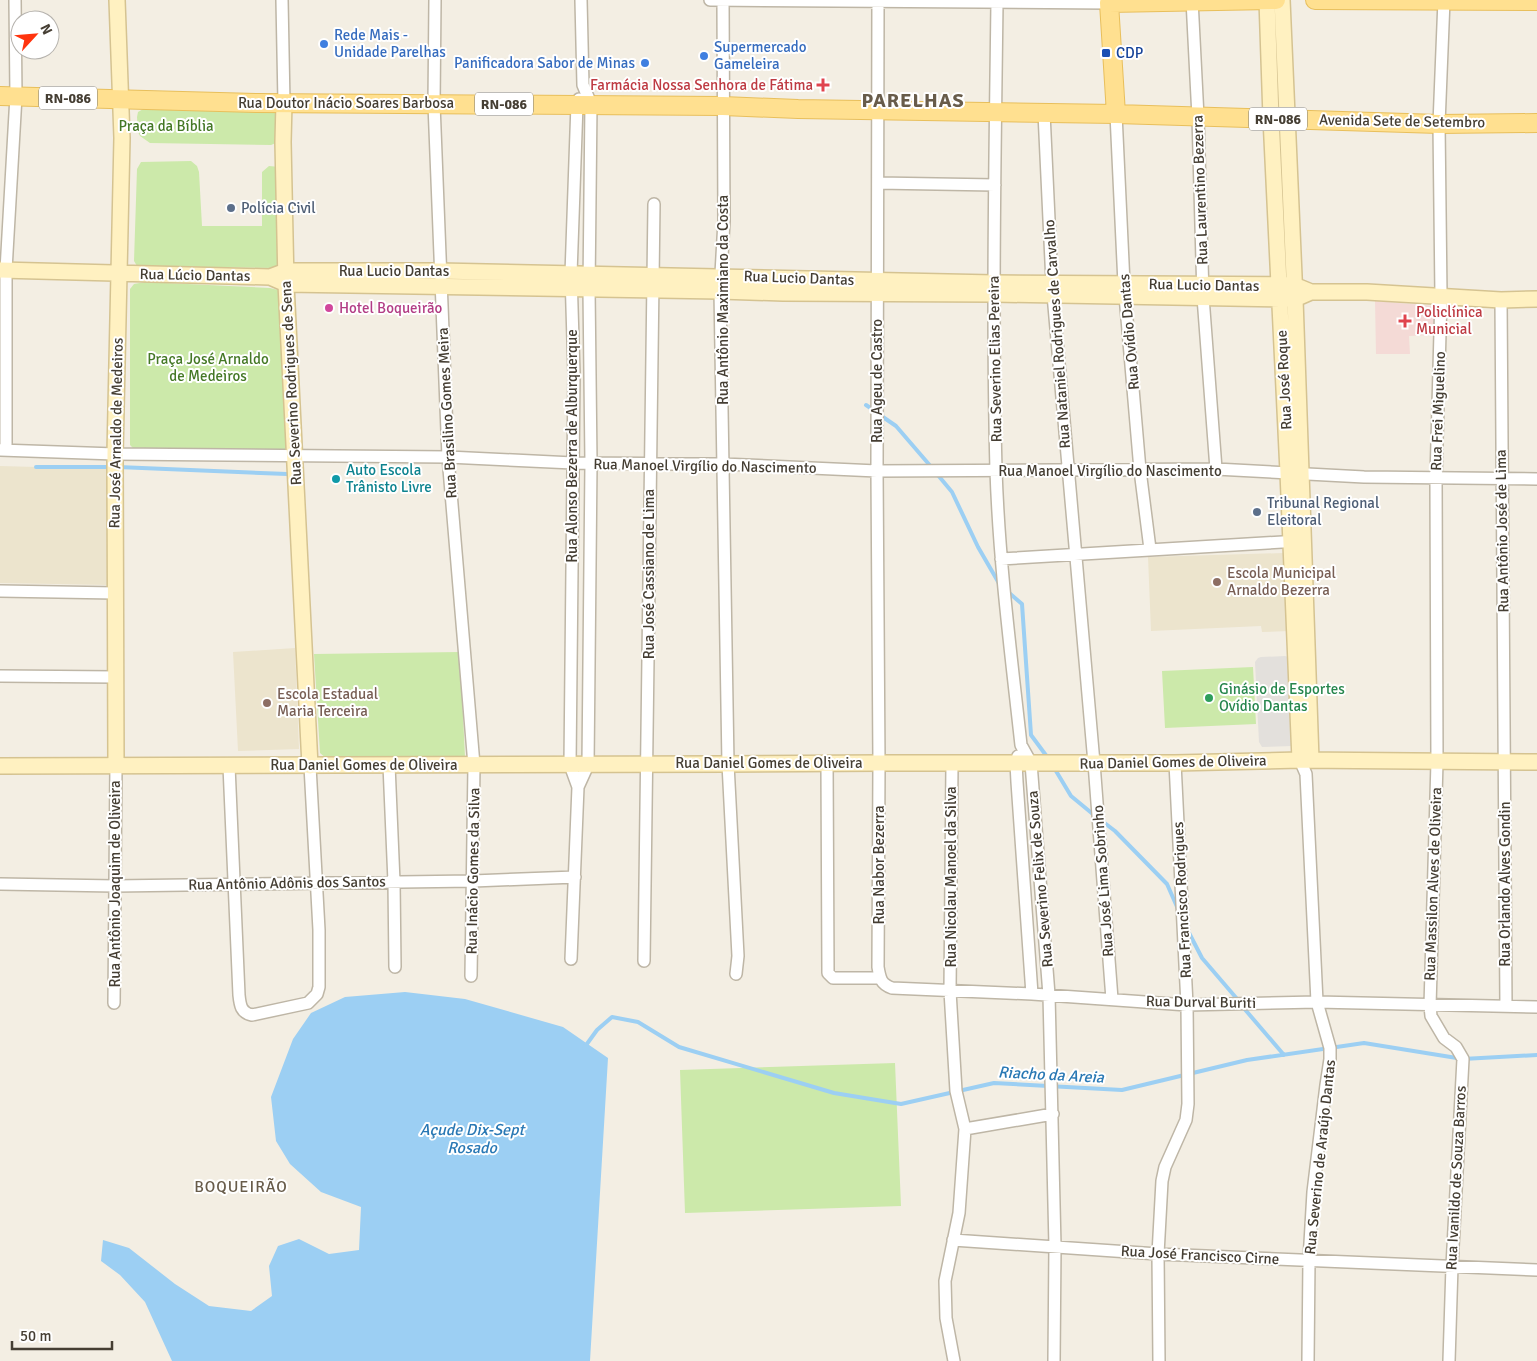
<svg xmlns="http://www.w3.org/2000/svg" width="1537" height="1361" font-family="Signika,sans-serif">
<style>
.education{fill:#ece4cd}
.medical{fill:#f4dad6}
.green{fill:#cce9aa}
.parking{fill:#e3e0dc}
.water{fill:#9ccff3}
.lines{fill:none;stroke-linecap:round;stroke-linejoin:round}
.stream{stroke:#9ccff3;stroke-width:4}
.street-casing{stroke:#beb6a6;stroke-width:14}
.secondary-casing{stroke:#d5c391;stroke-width:18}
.primary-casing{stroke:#e8bf5c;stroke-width:20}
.street{stroke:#fff;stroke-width:11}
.secondary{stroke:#fff1c1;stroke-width:15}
.primary{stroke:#ffe090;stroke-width:18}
.shop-dot{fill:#3f7fe0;stroke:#fff;stroke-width:2}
.transit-dot{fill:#1a4fb4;stroke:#fff;stroke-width:2}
.health-dot{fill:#e0444e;stroke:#fff;stroke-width:2}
.service-dot{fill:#5c6f8a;stroke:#fff;stroke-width:2}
.hotel-dot{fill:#d1479c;stroke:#fff;stroke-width:2}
.culture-dot{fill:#0f9aa8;stroke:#fff;stroke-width:2}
.education-dot{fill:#8d6e63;stroke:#fff;stroke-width:2}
.leisure-dot{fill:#2e9e5b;stroke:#fff;stroke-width:2}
.labels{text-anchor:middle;stroke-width:4;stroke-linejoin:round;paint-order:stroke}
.shield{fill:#fff;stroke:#7d7870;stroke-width:1}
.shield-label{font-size:14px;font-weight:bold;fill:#453e33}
.shop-label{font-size:15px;fill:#366cbe;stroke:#fff;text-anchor:start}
.transit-label{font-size:15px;fill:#164399;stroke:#fff;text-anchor:start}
.health-label{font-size:15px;fill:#be3a42;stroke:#fff;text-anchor:end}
.street-label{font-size:15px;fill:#453e33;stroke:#fff}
.park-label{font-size:15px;fill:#447825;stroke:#fff}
.service-label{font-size:15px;fill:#4e5e75;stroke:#fff;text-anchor:start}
.hotel-label{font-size:15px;fill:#b23c85;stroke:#fff;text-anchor:start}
.culture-label{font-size:15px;fill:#0d838f;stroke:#fff;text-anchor:start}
.education-label{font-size:15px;fill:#785e54;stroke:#fff;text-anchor:start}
.leisure-label{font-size:15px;fill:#27864d;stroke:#fff;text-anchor:start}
.water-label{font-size:16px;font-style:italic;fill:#2978b4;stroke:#fff}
.neighbourhood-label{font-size:16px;letter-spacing:1px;fill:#685c4a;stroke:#fff}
.district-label{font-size:20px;font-weight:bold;letter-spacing:1px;fill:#685c4a;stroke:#fff}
</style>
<rect width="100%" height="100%" fill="#f3eee3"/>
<!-- education -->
<path class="education" d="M0,466L111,469L109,585L0,583Z
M1283,553L1289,631L1262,632L1261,626L1151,631L1148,557Z
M295,648L299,749L238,751L233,652Z"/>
<!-- medical -->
<path class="medical" d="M1375,301L1435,306V335L1409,336L1410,354H1376Z"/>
<!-- green -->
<path class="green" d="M145,108L278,111L276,143L271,145L150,143L140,136L138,132L137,117L138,112Z
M191,161L197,166L199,172L202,226H262V172L269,166L280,167L278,268L137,266L134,261L137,169L141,162Z
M145,282L270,288L278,290L283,297L287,453L136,451L130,445V289L134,284Z
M460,652L465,757L327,759L320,753L314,654Z
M1253,667L1256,724L1165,728L1162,671Z
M895,1063L901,1206L685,1213L680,1070Z"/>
<!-- parking -->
<path class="parking" d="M1285,656L1288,657L1292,746L1262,747L1259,742L1255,662L1258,658L1261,657Z"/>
<!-- water -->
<path class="water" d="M405,992L465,999L563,1027L608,1058L590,1361H172L145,1302L120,1275L101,1261L103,1240L129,1248L175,1284L209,1306L251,1311L272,1296L269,1266L278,1246L299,1239L329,1254L359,1250L361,1207L321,1192L290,1164L276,1141L271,1097L293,1039L311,1013L345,997Z"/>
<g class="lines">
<!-- stream -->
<path class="stream" d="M866,405L875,411
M880,415L896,426L933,469
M36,467H111
M118,467L287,474
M937,474L952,492L978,547L1000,585
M1007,591L1022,604L1031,735L1048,758
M1053,766L1071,796L1094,815
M1102,821L1115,831L1167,884L1178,909
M1187,929L1202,958L1238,1000
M1242,1006L1284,1055
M584,1048L597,1030L612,1017L638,1022L679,1047L834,1093L901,1104L994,1083L1122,1090L1247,1060L1364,1043L1463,1059L1537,1055"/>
<!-- street casing -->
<g class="street-casing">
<path id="street" d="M282,0L284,103
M435,0L434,104L448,457L474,765L471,976
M710,0L1109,3
M723,0L724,221L720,291L728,764L738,956L736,974
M878,0L877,471L879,763L878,967C880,979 881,984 892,988L1032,994L1187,1005L1317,1002L1537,1007
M1192,0L1198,117L1203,297L1216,469
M1444,0L1439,124L1441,296L1436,478L1437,762L1430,1006L1431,1016L1444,1038L1456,1047L1463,1059L1452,1266L1449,1361
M997,3C995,158 992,315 996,470C999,562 1011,654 1021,745L1031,763L1049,995L1055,1246L1054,1361
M1044,113L1052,283L1094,763L1112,999
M1116,114L1124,284L1140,470L1150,549
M878,183L995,185
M1501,300C1501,535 1505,770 1506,1006
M0,450L115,454L448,457L573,463L723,464L877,471L1216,469L1364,477L1537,479
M6,450V270L16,96L15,0
M1001,559L1299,541
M0,591L115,593
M0,676L115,677
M1018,756L1016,763L1017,782L1032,994
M1300,760L1306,774L1317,1002L1330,1048V1059L1326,1085L1313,1192L1309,1260L1308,1361
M827,763L828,973L833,978H880
M952,764L950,991L956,1091L965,1129L959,1213L945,1281L946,1318L954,1361
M389,765L394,882L395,967
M229,766L239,995C240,1005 241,1013 252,1015L308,1003L317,994L319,987V930L310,766
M578,787L570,765L574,374L571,274L577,104L579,99
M0,884L115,886L473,881L575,877
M571,959L578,787L588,765L591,463L589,289L591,104L583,85L581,0
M644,961L654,204
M114,1003L116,765
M965,1129L1053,1114
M953,1240L1158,1254L1537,1270
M1159,1361L1158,1254L1162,1181L1165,1167L1186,1120L1188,1104L1187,1005L1175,763"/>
</g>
<!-- secondary casing -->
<g class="secondary-casing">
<path id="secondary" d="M1267,0L1271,118L1288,472L1300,760
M1282,0L1295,299L1311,760
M284,103L283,142L286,284L310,766
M0,270L270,277L286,284L720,291L783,293L995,294L1280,299H1295L1311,292H1367L1501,300L1537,299
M270,277L286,271H440L994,283L1294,285L1311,292
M116,765L115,454L122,138L117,0
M0,766L728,764L879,763H1175L1300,760L1537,762"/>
</g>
<!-- primary casing -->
<g class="primary-casing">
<path id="primary" d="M1315,0L1537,1
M0,96L258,103L723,106L798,109L1116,114L1439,124L1537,123
M1116,114L1109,3L1276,0"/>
</g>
<!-- street -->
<use href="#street" class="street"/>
<!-- secondary -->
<use href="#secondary" class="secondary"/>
<!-- primary -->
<use href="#primary" class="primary"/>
</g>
<!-- markers -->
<g class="shop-dot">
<circle cx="324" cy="44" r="5"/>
<circle cx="704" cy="56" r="5"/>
<circle cx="645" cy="63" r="5"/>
</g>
<rect class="transit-dot" x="1101" y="48" width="10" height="10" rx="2.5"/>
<g class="health-dot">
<path d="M820.5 77.5h5v5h5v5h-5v5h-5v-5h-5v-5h5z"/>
<path d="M1402.5 313.5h5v5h5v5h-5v5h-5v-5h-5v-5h5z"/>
</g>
<g class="service-dot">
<circle cx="231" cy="208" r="5"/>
<circle cx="1257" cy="512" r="5"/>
</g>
<circle class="hotel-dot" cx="329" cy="308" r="5"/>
<circle class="culture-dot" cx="336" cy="479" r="5"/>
<g class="education-dot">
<circle cx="1217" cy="582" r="5"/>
<circle cx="267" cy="703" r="5"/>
</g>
<circle class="leisure-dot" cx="1209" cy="698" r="5"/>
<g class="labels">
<!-- shield labels -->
<g class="shield">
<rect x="39" y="86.5" width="58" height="23" rx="4"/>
<rect x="475" y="92.5" width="58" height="23" rx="4"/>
<rect x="1249" y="107.5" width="58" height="23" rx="4"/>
</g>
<g class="shield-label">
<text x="68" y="103">RN-086</text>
<text x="504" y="109">RN-086</text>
<text x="1278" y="124">RN-086</text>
</g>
<!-- shop labels -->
<g class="shop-label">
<text x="334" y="40">Rede Mais -<tspan x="334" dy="17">Unidade Parelhas</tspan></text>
<text x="714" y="52">Supermercado<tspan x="714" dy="17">Gameleira</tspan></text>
<text x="635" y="68" text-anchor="end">Panificadora Sabor de Minas</text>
</g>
<!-- transit labels -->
<g class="transit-label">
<text x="1116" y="58">CDP</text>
</g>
<!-- health labels -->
<g class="health-label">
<text x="813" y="90">Farmácia Nossa Senhora de Fátima</text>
<text x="1416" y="317" text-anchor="start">Policlínica<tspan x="1416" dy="17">Municial</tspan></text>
</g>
<!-- street labels -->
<g class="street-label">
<text x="346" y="108">Rua Doutor Inácio Soares Barbosa</text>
<text transform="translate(1402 121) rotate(1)" y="5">Avenida Sete de Setembro</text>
<text transform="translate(1200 190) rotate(-92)" y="5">Rua Laurentino Bezerra</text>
<text x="394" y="276">Rua Lucio Dantas</text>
<text transform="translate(195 275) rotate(1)" y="5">Rua Lúcio Dantas</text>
<text transform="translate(799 278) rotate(2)" y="5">Rua Lucio Dantas</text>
<text transform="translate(1204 285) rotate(1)" y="5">Rua Lucio Dantas</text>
<text transform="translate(723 300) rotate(-90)" y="5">Rua Antônio Maximiano da Costa</text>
<text transform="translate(1129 332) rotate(-95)" y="5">Rua Ovídio Dantas</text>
<text transform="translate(1057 334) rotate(-94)" y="5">Rua Nataniel Rodrigues de Carvalho</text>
<text transform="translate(995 359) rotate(-91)" y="5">Rua Severino Elias Pereira</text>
<text transform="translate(1284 380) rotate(-93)" y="5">Rua José Roque</text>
<text transform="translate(877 381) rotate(-90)" y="5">Rua Ageu de Castro</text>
<text transform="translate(291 383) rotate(-93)" y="5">Rua Severino Rodrigues de Sena</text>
<text transform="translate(1438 411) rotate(-88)" y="5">Rua Frei Miguelino</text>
<text transform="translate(447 413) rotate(-93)" y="5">Rua Brasilino Gomes Meira</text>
<text transform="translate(116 433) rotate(-89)" y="5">Rua José Arnaldo de Medeiros</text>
<text transform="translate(572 446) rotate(-90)" y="5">Rua Alonso Bezerra de Alburquerque</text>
<text transform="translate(705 466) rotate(1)" y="5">Rua Manoel Virgílio do Nascimento</text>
<text x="1110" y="476">Rua Manoel Virgílio do Nascimento</text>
<text transform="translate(1502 531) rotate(-91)" y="5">Rua Antônio José de Lima</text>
<text transform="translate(649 574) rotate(-90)" y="5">Rua José Cassiano de Lima</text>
<text transform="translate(1173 762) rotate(-1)" y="5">Rua Daniel Gomes de Oliveira</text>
<text x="769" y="768">Rua Daniel Gomes de Oliveira</text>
<text x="364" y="770">Rua Daniel Gomes de Oliveira</text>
<text transform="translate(879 865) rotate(-90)" y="5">Rua Nabor Bezerra</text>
<text transform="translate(473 871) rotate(-89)" y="5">Rua Inácio Gomes da Silva</text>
<text transform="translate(951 877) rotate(-90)" y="5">Rua Nicolau Manoel da Silva</text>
<text transform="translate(1040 879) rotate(-95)" y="5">Rua Severino Felix de Souza</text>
<text transform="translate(1103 881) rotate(-94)" y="5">Rua José Lima Sobrinho</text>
<text transform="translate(287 883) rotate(-1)" y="5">Rua Antônio Adônis dos Santos</text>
<text transform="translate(115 884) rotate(-90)" y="5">Rua Antônio Joaquim de Oliveira</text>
<text transform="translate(1433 884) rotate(-88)" y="5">Rua Massilon Alves de Oliveira</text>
<text transform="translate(1505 884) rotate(-90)" y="5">Rua Orlando Alves Gondin</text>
<text transform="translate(1182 900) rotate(-93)" y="5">Rua Francisco Rodrigues</text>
<text transform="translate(1201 1002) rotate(1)" y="5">Rua Durval Buriti</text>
<text transform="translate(1320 1157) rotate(-84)" y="5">Rua Severino de Araújo Dantas</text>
<text transform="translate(1456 1178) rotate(-87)" y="5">Rua Ivanildo de Souza Barros</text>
<text transform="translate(1200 1255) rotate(3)" y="5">Rua José Francisco Cirne</text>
</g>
<!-- park labels -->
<g class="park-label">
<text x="166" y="131">Praça da Bíblia</text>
<text x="208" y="364">Praça José Arnaldo<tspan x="208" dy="17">de Medeiros</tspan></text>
</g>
<!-- service labels -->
<g class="service-label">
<text x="241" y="213">Polícia Civil</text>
<text x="1267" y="508">Tribunal Regional<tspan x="1267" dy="17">Eleitoral</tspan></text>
</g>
<!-- hotel labels -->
<g class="hotel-label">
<text x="339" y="313">Hotel Boqueirão</text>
</g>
<!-- culture labels -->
<g class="culture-label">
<text x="346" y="475">Auto Escola<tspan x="346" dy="17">Trânisto Livre</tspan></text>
</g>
<!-- education labels -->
<g class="education-label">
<text x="1227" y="578">Escola Municipal<tspan x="1227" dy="17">Arnaldo Bezerra</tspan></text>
<text x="277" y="699">Escola Estadual<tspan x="277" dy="17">Maria Terceira</tspan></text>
</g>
<!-- leisure labels -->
<g class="leisure-label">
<text x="1219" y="694">Ginásio de Esportes<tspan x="1219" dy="17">Ovídio Dantas</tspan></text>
</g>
<!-- water labels -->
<g class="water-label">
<text transform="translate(1051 1074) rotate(3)" y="6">Riacho da Areia</text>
<text x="472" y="1135">Açude Dix-Sept<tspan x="472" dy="18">Rosado</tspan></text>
</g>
<!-- neighbourhood labels -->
<g class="neighbourhood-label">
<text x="241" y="1192">BOQUEIRÃO</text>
</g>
<!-- district labels -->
<g class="district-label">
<text x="913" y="107">PARELHAS</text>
</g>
</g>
<!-- north arrow -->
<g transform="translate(35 35) rotate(64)"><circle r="24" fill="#ffffff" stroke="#b5b2ad"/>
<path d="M0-4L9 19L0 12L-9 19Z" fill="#ff340e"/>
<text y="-8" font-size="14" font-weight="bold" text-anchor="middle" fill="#453e33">N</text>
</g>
<!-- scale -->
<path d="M12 1341v8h100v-8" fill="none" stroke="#453e33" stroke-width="2.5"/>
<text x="20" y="1341" font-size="15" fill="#453e33" stroke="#ffffff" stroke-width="4" paint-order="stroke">50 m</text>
</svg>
